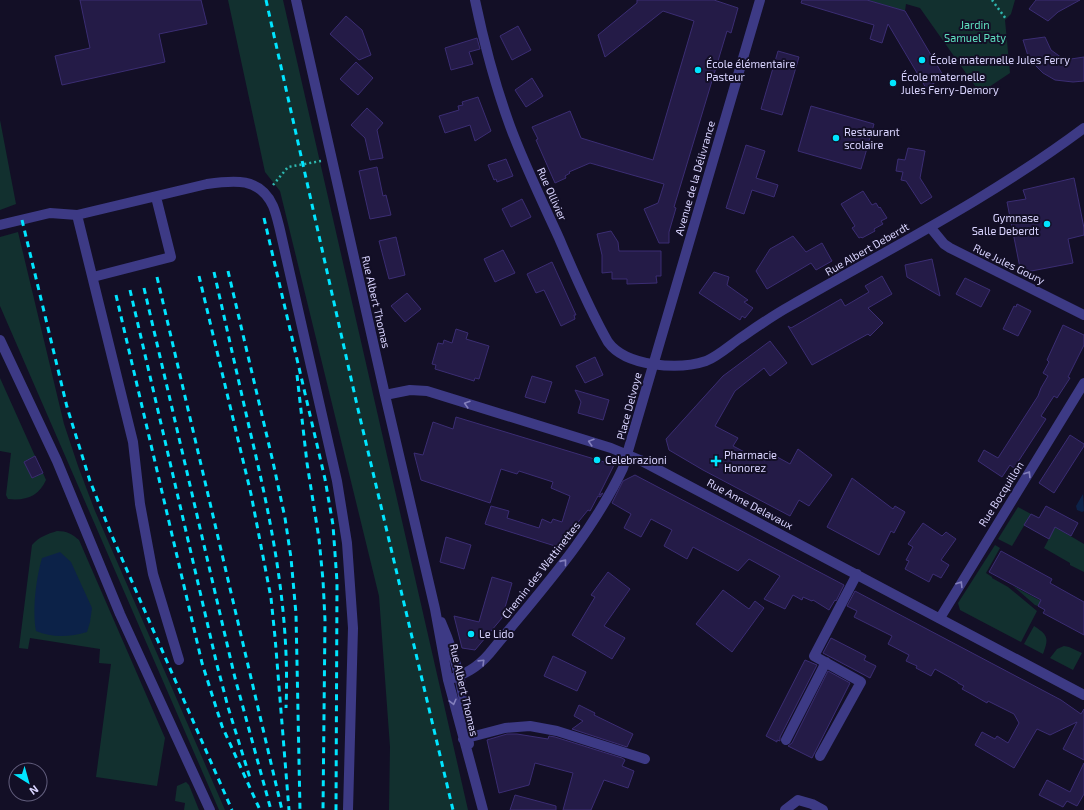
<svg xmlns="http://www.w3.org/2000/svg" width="1084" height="810" font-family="'Exo 2',sans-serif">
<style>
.green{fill:#12302f}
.water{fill:#0c2248}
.building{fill:#241b47;stroke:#3b2d73}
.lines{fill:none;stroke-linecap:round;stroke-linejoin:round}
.path{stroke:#2fb8b0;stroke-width:2.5;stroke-dasharray:2 3;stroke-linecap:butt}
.minor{stroke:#3d3a85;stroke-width:10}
.rail{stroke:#00e5ff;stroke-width:3;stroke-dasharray:6 5;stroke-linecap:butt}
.oneway{stroke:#837fbc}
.poi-dot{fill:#00e5ff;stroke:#130f26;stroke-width:1.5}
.labels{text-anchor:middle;stroke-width:4;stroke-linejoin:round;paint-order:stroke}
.park-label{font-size:11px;fill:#5fe0c0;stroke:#130f26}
.poi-label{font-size:11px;fill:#d9d4ff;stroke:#130f26;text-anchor:start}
.street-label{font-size:11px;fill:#d9d4ff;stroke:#130f26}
</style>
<rect width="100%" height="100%" fill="#130f26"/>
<!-- green -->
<path class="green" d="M228,0H283L468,810H389L390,747L379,596L280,191L265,172Z
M867,0H1015L1011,14L1005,20L1010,73L980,93L920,8L906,4L905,11Z
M0,120L16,204L0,210Z
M18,232L64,424L78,466L95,511L225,810H219L0,306V237Z
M0,378L35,456L24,462L32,478L43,473L46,480C39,496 26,501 8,499L6,495L11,453L0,451Z
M1018,507L1031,514L1012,546L998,539Z
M1055,527L1084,544V572L1070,565V563L1044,548Z
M57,531C67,531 72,534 79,540L165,738L157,786L96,777L111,664L99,663L100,649L30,638L28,649L19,648L32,545C39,537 47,534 57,531Z
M995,545L1000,548L986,573L992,577V578L1008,587L1037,611L1021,642L960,610L958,603Z
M1013,586L1041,601L1038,606L1035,605Z
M1034,626C1048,635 1049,638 1043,654L1024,644Z
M1064,646L1069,647L1082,653L1073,670L1050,658L1057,649Z
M186,782L189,785L199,810H184L185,803L175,801L177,786Z"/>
<!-- water -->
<path class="water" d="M1083,494L1084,511L1082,512L1077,510L1076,506Z
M60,552L71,562L92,608L90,622L87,632C70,637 52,638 36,631C32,611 36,578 42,558Z"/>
<!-- building -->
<path class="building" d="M80,0H201L207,24L159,34L165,62L62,85L55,56L90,48Z
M637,0H714L738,8L731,33L727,31L674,207L676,208L669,232V243H659L644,209L658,203L664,184L590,163L569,172L570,173L565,176L566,178L555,183L536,140L538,139L532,127L570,111L581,138L653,160L694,21L663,11L605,57L598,35L637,3Z
M802,0H867L905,11L944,77L926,88L888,24L882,43L870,39L874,25L801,3Z
M1036,0H1080L1058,12L1048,21L1029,9Z
M346,16L362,30L371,55L359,60L330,34Z
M518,26L531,50L512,60L500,36Z
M1045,37L1051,50L1062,58L1071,59L1084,57V81L1073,82L1055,80L1043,73L1029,59L1023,40Z
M477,38L480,49L469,52L473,64L451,70L445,48Z
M778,51L799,57L782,115L761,109Z
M356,62L373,78L358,95L340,79Z
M532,78L543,96L526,107L515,90Z
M478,97L491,131L475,141L470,125L445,133L439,116L459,110L458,106L463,105L462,102Z
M811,106L874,124L861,169L798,151Z
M367,108L383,123L377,130L383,158L370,160L365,138L351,125Z
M746,145L765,151L756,178L778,185L774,197L752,190L744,214L726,208Z
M908,148L925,151L920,178L932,197L921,204L906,181L901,180L903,172L896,171L898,159L905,160Z
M506,159L513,176L497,182L496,179L494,180L488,165Z
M377,167L383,196L386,195L391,215L370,219L359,171Z
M1074,178L1084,228V235L1068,239L1073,263L1021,273L1007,202L1026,199L1023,190Z
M863,191L872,205L876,203L879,208L880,207L887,218L881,221L883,224L874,229L875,231L862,238L861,237L859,238L852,228L855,226L841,204Z
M522,199L531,217L511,227L502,209Z
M611,231L618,242L619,251H661V276H656L657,283L627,284V279H612V272L602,273V255L597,234Z
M793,236L806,252L822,243L832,261L816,270L811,263L767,289L756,271L770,249Z
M396,237L405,275L389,279L379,241Z
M503,250L515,273L495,282L484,259Z
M932,259L940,296L907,277L905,265Z
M552,262L576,315H574L575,319L561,326L544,290L536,293L527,274Z
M714,272L729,277L727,285L748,300L744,302L753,308L745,318L742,316L740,320L699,293Z
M882,276L892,294L868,308L883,323L870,336L868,334L812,365L788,326L791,328L841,299L845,306L869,292L865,286Z
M965,278L990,290L981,307L956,294Z
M407,293L421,309L405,322L391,306Z
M1017,304L1031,311L1018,336L1003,329L1014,306L1016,307Z
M1063,325L1084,335V345L1068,377L1070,378L1057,398L1054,396L1041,416L1046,419L1014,468L1010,465L1002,477L978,461L984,450L998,458L1038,396L1041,388L1048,376L1043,373L1049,362L1047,360Z
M456,329L468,333L466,339L489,346L479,379L475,378L474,381L435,369L436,365L432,364L438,343L443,344L444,340L452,343Z
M770,341L787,363L770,376L764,368L735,391L715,426L738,438L733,446L756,458L757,457L765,461L770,453L790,464L798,449L832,475L809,506L799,500L790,516L703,470L669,450L666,439L723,376Z
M595,357L603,375L585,383L576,366Z
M532,376L552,382L545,403L525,397Z
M575,390L609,400L603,420L578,413L581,402Z
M456,417L614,465L599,495L603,493L600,497L598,496L590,511L588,510L553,553L555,546L485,524L491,506L509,511L507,518L539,528L542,519L551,523L553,519L562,522L570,496L551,488L553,482L519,471L517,474L501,469L490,503L421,480L414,453L423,455L433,422L453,429Z
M1070,435L1084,444V446L1054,493L1039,483Z
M35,456L43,473L32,478L24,462Z
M635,475L844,585L836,601L835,600L829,610L813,600L812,601L803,597L802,600L793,595L785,609L764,599L780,576L749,559L738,571L693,547L687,559L664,546L672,530L651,519L641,537L624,528L631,514L612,503L623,481Z
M852,478L893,509L895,506L905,512L894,533L891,531L879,555L827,527Z
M1046,506L1078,523L1071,536L1055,527L1049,539L1024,525L1031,514L1039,518Z
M923,523L942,536L946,532L956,539L941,560L949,565L941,578L933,574L929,582L905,569L909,561L906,560L913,547L908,544Z
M446,537L471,545L464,569L440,562Z
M1001,551L1052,579L1050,583L1084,602V635L1043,613L1045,610L1038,606L1041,600L989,572Z
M608,572L630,589L604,626L625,638L612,659L572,635L595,597L591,595Z
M492,577L512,583L502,618L475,650L462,648L454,616L479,622Z
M723,590L749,609L755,601L764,608L732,652L696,624Z
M855,591L1061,700L1081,714L1084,709V760L1063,749L1077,722L1050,735L1037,729L1014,768L975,745L982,732L995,739L997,736L1008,743L1019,723L1014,714L988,701L987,703L973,695L962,689L964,686L958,683V682L935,669L931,676L916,668L917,666L906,661L909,655L888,644L892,636L854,617L857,611L847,606Z
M831,638L866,656L864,660L876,666L870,678L823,653Z
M553,656L586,672L577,691L544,676Z
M805,660L817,665L780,737V741L777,740V742L766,736Z
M828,671L850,683L812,758L788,746L792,743Z
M579,705L595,713L594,715L633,734L627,747L572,729L583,721L574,716Z
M507,734H517L548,739L549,736L555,737L622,758L625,760L622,766L634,771L628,788L604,780L591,810H563L573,773L535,763L529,785L499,793L487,740Z
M1084,763V794L1077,806L1067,801L1063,807L1039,795L1047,780L1070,792Z
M515,795L556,806V810H510Z"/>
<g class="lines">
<!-- path -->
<path class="path" d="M992,0L1006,19
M273,185L288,167L321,161"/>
<!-- minor -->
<path class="minor" d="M296,0L385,395L435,609L448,680L483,810
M475,0C484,43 495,85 510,126C524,164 542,201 559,238C574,273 589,309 608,342C626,367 679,370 706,361C718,356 729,346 739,339C755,328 772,316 790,306C889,249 992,197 1084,128
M77,215L133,442L140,504L153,574L179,660
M0,225L50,213L77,215L207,184C234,180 260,177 273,206C276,213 278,222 280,230L337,481L347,543L353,628L348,810
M930,227L944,244L950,248L1084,315
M93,277L171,257L156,197
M0,340L57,461L120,614L210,810
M385,395L410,390L427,391L611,448L640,460L1084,695
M940,618L1084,383
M441,622C459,663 465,699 469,744
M448,680C465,674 477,668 489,654C537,595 590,538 623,468L760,0
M463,739L505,728L530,726L557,731L645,759
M786,740L826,662
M820,756L861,682L814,656L857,574
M785,810L798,800L812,804L823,810"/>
<!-- rail -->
<path class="rail" d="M266,0L357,405L453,810
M264,218L325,479L333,525L337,582L336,810
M22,220L67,407L90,481L112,536L232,810
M228,271L273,462L285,518L291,558L296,614L300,810
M214,272C226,325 238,378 250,431C272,523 290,613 286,708
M199,276L251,494L271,598L275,637L289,810
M157,277L282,810
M144,288L235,678L271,810
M130,290L217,665L228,707L250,778
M116,295L202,663L222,726L260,810
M297,375L307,463L319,539L323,580L325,620L323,810"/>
</g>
<!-- one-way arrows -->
<defs><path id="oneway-chevron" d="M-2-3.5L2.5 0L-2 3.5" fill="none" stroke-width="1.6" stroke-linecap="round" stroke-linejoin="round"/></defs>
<g class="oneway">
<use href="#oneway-chevron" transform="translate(467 404) rotate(-163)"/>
<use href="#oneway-chevron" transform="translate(591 442) rotate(-163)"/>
<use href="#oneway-chevron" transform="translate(1028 474) rotate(-58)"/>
<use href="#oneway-chevron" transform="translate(564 562) rotate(-51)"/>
<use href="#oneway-chevron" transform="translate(960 584) rotate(-58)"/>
<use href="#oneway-chevron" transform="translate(482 662) rotate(-44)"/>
<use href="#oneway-chevron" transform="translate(453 702) rotate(76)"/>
</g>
<!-- markers -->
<g class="poi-dot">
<circle cx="922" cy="60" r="4"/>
<circle cx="698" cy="70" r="4"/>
<circle cx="893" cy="83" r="4"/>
<circle cx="836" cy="138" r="4"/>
<circle cx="1047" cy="224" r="4"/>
<circle cx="597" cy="460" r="4"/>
<path d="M714 455h4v4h4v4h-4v4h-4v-4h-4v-4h4z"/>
<circle cx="471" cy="634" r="4"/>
</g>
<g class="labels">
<!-- park labels -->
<g class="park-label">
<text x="975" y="29">Jardin<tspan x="975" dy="13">Samuel Paty</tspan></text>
</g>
<!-- poi labels -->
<g class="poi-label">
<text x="930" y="64">École maternelle Jules Ferry</text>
<text x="706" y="68">École élémentaire<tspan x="706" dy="13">Pasteur</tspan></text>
<text x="901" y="81">École maternelle<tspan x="901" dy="13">Jules Ferry-Demory</tspan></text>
<text x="844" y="136">Restaurant<tspan x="844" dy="13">scolaire</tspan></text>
<text x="1039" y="222" text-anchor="end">Gymnase<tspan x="1039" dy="13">Salle Deberdt</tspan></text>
<text x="724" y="459">Pharmacie<tspan x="724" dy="13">Honorez</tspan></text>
<text x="605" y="464">Celebrazioni</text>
<text x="479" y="638">Le Lido</text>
</g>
<!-- street labels -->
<g class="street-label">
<text transform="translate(695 178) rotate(-74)" y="4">Avenue de la Délivrance</text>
<text transform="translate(552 194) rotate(66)" y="4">Rue Ollivier</text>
<text transform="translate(867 249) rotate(-30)" y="4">Rue Albert Deberdt</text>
<text transform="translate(1009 264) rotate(26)" y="4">Rue Jules Goury</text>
<text transform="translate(376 302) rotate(77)" y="4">Rue Albert Thomas</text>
<text transform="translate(629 406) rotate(-75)" y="4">Place Delvoye</text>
<text transform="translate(1001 494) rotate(-58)" y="4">Rue Bocquillon</text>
<text transform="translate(750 504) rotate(28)" y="4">Rue Anne Delavaux</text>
<text transform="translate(541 570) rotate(-52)" y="4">Chemin des Wattinettes</text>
<text transform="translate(464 690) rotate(77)" y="4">Rue Albert Thomas</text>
</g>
</g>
<!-- north arrow -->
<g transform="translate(28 782) rotate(143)"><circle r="19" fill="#130f26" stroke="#625e7d"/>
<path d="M0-3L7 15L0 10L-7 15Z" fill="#00e5ff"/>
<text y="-6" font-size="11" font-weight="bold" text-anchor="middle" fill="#d9d4ff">N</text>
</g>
</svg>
